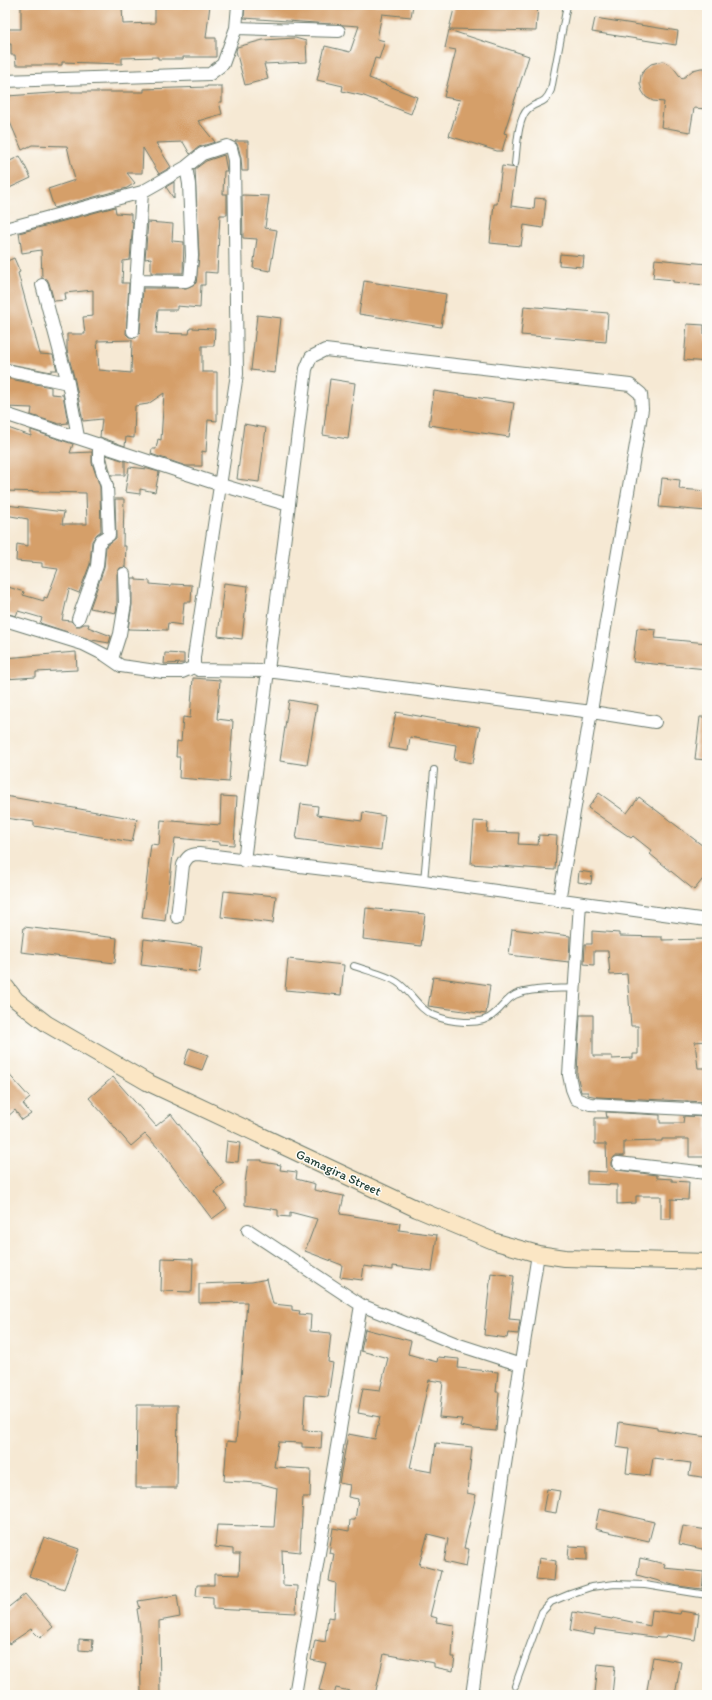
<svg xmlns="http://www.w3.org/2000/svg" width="712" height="1700" font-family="Itim,sans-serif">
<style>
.building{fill:#d59f69;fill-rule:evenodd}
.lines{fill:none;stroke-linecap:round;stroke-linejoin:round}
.lane-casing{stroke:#6a796c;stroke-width:8}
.street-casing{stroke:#6a796c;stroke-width:14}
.secondary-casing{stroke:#6a796c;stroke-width:18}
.lane{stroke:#fff;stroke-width:6}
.street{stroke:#fff;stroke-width:12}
.secondary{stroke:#fbe6c4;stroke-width:16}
.labels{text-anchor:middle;stroke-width:3;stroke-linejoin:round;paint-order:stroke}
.street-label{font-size:13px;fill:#1f3d34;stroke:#fdfcf7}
</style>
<rect width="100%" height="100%" fill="#fdfcf7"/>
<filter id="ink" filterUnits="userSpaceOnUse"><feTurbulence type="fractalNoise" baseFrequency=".025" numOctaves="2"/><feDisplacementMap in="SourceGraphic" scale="8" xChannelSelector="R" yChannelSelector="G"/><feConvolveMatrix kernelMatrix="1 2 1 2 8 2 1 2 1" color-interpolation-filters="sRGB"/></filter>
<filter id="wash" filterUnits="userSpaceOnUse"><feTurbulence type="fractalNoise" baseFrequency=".012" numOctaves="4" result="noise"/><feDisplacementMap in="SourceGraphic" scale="16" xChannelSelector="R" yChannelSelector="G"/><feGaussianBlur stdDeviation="0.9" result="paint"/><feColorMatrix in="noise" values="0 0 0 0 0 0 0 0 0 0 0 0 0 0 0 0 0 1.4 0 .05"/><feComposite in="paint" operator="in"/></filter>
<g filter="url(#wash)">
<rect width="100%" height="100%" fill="#f6e9d4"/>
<g id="blocks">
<!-- building -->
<path class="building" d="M21,5H77V7L110,5V7H122L123,24L155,23V5H210L206,38H216V57H183V59H158V57L122,58V64L62,62V65H16L15,55H11V44H6V29H21Z
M245,5H413L411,17L382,14L377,39L385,41L379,59L375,58L369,78L417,97L411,114L364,96L342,91L343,86L317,80L325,46L350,52L359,26L244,18Z
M455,5H538L536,31L449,29Z
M595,18L678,31L676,45L592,32Z
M449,30L529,56L504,133L507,134L502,151H497L449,136L460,100L444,97L456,50L445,48Z
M295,38L306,41L307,62L264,64L268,79L245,85L236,51L237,47L263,40Z
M663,61L673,67L682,79L693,70L701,68H707V109L694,108L690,132L661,127L664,102L653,101L646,97L642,91L640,83L641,75L645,69L651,64Z
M207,86H222V102H219L222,114L198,121L215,142L199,147L190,154L183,142L156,143L171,167L159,174L143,148L142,173H127L135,183L127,188L54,208L48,189L75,180L67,146L32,145L22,150L9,120L7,96L66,92H144V89L207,87Z
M235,141H248V171H242L241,158L238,146Z
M224,155L227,171H224L223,194H227V215H220L217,273L205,272V285H201L200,308L177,306V310H158L156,333L189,334L190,328L215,329L214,346H202V372H217V421L208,420L206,452L202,451V466H186L151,454L152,449H156L158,439L161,440L164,393L148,404L135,406L134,438L126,437L125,446L100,437L102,419L83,421L75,381L67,350V334H85L83,317L93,316V290L65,293L66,300L54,301L49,283L47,279L42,278L41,250L22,253L19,233L115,207L116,213L131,214V221L133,222L130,260L123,261L122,283H129L126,334L129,337L136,338L140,331L143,288H186L196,283L199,256L195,169L206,161ZM132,340L131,373L99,370L97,341Z
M20,156L31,178L5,190V162L10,161Z
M502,166L516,168L511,206L534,209L535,198L546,199L543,228L524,225L521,246L490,243L494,204H497Z
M174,182V199L166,187Z
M242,195L269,196L265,228L277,230L270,271L253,268L257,239L243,238Z
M148,222L173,224L172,241L184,242L183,273H151V258L145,259Z
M560,254L584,256L583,267L559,265Z
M14,258L20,272L18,273L40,354L53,355L57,370H51V372L5,363V262Z
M655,259L707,264L705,285L673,282V280L653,278Z
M364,281L446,294L441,327L359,314Z
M524,306L608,313L606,342L521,335Z
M257,315L281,318L275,373L251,370Z
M687,324L704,325V334L707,335V362L684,360Z
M5,378L51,387V394L63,395L68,423L59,424L31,415L32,408L6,407L7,388L5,387Z
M330,379L355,383L348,439L323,435Z
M434,391L514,403L509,437L429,425Z
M244,424L266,428L259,482L237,479Z
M5,427L31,436V430L73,444L70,453L92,452V463L100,487L101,531L97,534L92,541L90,564L79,593L69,589L62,620L71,621L76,626H80L84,624H89L88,627L111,636L109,643L92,640L40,623L42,618L18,611L16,616L5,613L9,600L5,599V586L24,592L23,595L44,601V597L47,598L58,569L42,567V563L16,561L17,544L28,546V519L5,515L6,505L64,512L62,524H87L86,493L5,491Z
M106,455L125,461V475H111Z
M129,467L148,469L159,472L155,492L140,489V494L125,492Z
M662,478L680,480L679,489L707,491V511L659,507Z
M115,499H124L123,546H126L125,567L120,568L117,574V604L116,613L90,608L104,568L106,546L116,538Z
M132,578H136V580L150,581V584L171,586V584L192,585L191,602H184L182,625L168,623L167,630L128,629L132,605Z
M224,583L248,586L242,639L218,636Z
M637,628L656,630L655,638L707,643V669L633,662Z
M76,652L77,670L36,672V677L5,679V658Z
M165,653L184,654V663L164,664Z
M193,678L220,680L217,719L233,721L229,782L179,778L180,757H176L177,741L181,742L183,717L190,718Z
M289,700L317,705L307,765L280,761Z
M396,712L480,727L473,763L454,760L456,745L410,737L408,751L389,748Z
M700,717H707V760L695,759Z
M599,793L627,813L639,797L707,849V874L694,890L650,854L652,851L633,836L631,838L588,808Z
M5,796L137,819L132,842L34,826V822L5,818Z
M221,796L237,797L234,845L219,844V842L175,838L165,921L142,918L151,844L159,845L161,820L220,825Z
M301,804L318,806L317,815L362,821L363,812L385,816L381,850L296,839Z
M474,821L488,822L487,832L519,833L518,844L538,845L539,835L557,836L555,870L471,864Z
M579,871L592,873L591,884L578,882Z
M224,891L276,896L273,923L221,917Z
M366,908L425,914L421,946L363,939Z
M24,927L117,938L115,963L21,952Z
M512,929L570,936L569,962L509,955Z
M592,931L619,933V936L662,937V940L706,939L707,1041L695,1042L698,1068H707V1102L598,1097L588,1095V1092H581L577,1074L580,1015H593V1056H612V1059L633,1058V1054H638V1026H631L627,974L610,975L608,951H594V965L584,964L585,944H592Z
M144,939L202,946L199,972L141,965Z
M288,959L344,965L341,995L285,990Z
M433,977L490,985L486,1014L428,1006Z
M189,1048L208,1055L202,1070L184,1064Z
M5,1070L30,1098L23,1104L31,1114L22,1120L15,1110L5,1119Z
M113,1077L156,1126L171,1114L225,1184L215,1192L227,1208L212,1219L160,1150L145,1134L131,1146L89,1098Z
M606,1112L660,1115V1123H683L684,1116L707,1117V1157H689V1139H662V1141L624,1142V1156H615L611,1162V1166L617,1170L657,1175V1178L672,1179V1181L689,1182L688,1200L671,1199V1219H661V1196H636V1203L617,1204V1185L587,1184V1171L607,1172L606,1144H595V1118H607Z
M227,1141L240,1143L238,1162L225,1161Z
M248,1160H262V1162L281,1165L280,1170L297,1172L296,1179L315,1184L314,1190L344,1196L340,1214L400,1223L399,1230L437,1235L432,1271L393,1266V1270L364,1266L362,1280L340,1277L342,1265L305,1251L317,1219L290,1212V1217L278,1216V1210L245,1205V1184Z
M162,1258L193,1259L192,1292L161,1291Z
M491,1273L514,1276L509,1319L520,1320L518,1334L508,1333L507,1338L484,1335Z
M267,1279L273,1304L292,1306V1310L300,1311L299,1314L311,1315L310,1331L331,1333L328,1362L333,1363L328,1397L305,1395L303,1430L322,1431L321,1448L302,1447V1443L278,1442L274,1467L311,1469L310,1497H303L300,1552L282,1550L283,1585L297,1586L296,1613L213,1609V1597L196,1596L197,1585H214V1574L239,1575L240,1554H233V1549L215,1547L217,1525L274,1527L277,1488L258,1483L224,1481L227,1441L236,1442L247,1302L199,1303V1284L252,1282Z
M365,1329L411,1341L408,1354L437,1362L438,1357L459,1359L458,1368L498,1372L496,1392H499L496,1431L475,1429L460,1426L462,1419L439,1417L443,1382L429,1380L410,1468L432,1472L436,1443L472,1447L467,1493L476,1495L464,1548L469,1549L466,1567L444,1562L448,1539L428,1534L419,1565L441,1571L430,1616L437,1618L436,1622L454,1625L452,1657H455L453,1671L434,1667V1663L384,1654L375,1695H368L336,1688L334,1695L319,1690L326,1663L311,1660L315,1640L325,1642L328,1617L334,1618L336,1583L329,1581L334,1554L329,1553L333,1528L349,1531L350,1520H355L358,1499L348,1497L350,1485L339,1483L348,1434L375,1439L380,1417L358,1413L363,1388L380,1390L388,1358L361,1351Z
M137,1405H178L177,1488H136Z
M619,1422L657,1428V1430L707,1437V1478L689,1475L691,1463L653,1458L650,1476L626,1473L629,1449L616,1447Z
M547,1489L560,1491L556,1513L543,1511Z
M599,1509L654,1522L649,1541L595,1529Z
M683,1526L707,1530V1550L679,1544Z
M44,1537L79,1549L64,1589L29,1576Z
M569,1546L587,1547V1560L568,1559Z
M539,1558L556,1561L554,1581L536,1579Z
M640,1558L665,1564L664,1568L704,1572L702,1589L677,1586L637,1575Z
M25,1594L53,1627L40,1638L31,1629L9,1644L5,1638V1610Z
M177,1595L180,1617L159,1621L160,1695H141L140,1628L137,1609L140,1608L138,1601Z
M652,1610L680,1614L681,1611L699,1614L695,1640L666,1635L665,1638H660L595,1629L594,1635L570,1630L573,1612L612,1619L613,1618L650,1626Z
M79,1639L93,1640L92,1651L79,1650Z
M653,1657L681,1662L675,1695H646Z
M598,1664L615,1666L612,1695L595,1693Z"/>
</g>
</g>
<g filter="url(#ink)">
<use href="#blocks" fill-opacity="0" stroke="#6a796c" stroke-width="1"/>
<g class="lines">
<!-- lane casing -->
<g class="lane-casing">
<path id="lane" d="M515,164C517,150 517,119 528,109C539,100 544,106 551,90L567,5
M424,881L434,770
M354,966C368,971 385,974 397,982C411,991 418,1009 433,1015C449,1022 481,1027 494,1014C503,1007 508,996 520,993C537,988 557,989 575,988
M515,1686L542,1612L551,1602L570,1594L591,1587L615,1584L645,1585L707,1595"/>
</g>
<!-- street casing -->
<g class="street-casing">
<path id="street" d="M236,28L339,31
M5,81L210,74L223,64L236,28L238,5
M5,229L142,192L186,167L202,154L227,146L231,148L234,160L237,374L194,657V667L199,670L267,671L592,712L655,722
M136,280L186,281L190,279L192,256L189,184L186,167
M42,285L68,383L78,437
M133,331L142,192
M5,370L68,383
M5,414L221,485L289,505
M78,619L97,566L99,544L101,540L109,535L107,486L99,461V444
M5,620L83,644L105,655L121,666L163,672H182L194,667
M112,659L120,634L125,604L124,574
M244,861L306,369L311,357L325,350L630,385L641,394L642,409L559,901
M580,903L569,1075L572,1089L576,1099L590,1104L707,1110
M177,917L183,865C187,857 190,854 199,854L424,881L707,920
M618,1163L707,1173
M248,1230L361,1305L459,1345L521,1365
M295,1695L361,1305
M472,1695L504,1471L538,1254"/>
</g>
<!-- secondary casing -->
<g class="secondary-casing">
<path id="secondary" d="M5,986L16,1000L47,1024L147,1082L417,1209L496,1242L538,1254L565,1258L707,1262"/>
</g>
<!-- lane -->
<use href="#lane" class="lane"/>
<!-- street -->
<use href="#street" class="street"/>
<!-- secondary -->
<use href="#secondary" class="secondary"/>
</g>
</g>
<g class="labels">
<!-- street labels -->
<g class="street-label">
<text transform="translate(339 1172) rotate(25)" y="5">Gamagira Street</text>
</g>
</g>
<!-- margin -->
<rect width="712" height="1700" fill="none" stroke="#fdfcf7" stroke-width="20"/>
</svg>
